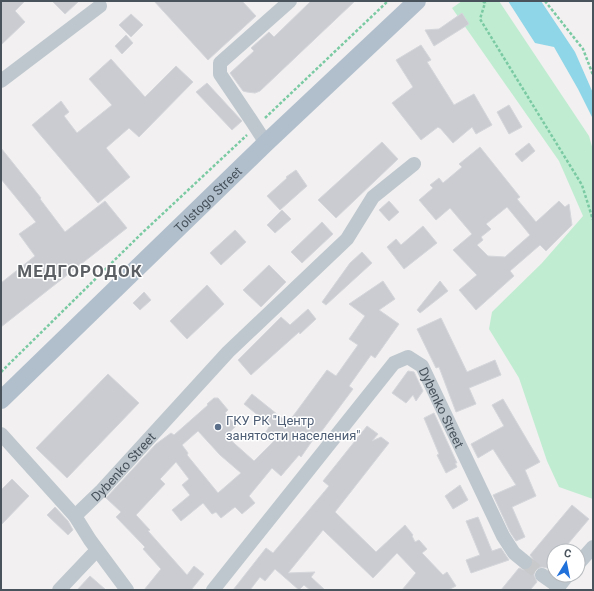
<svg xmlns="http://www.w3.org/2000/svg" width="594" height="591" font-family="Roboto,sans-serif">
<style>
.green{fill:#c0edd2}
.water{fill:#8fd6e8}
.building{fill:#caccd2;stroke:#d4d6db;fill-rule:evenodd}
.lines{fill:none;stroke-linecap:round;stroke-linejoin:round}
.minor-tunnel{stroke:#c8c9cb;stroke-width:14;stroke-dasharray:14 7;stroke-linecap:butt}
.path{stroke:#7acaa3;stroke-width:2.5;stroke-dasharray:3 2;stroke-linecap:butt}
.minor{stroke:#bec7ce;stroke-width:14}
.major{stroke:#b1bfcd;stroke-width:18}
.service-dot{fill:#5c6f8a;stroke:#fff;stroke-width:1.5}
.labels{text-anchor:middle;stroke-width:3;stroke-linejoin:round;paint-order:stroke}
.street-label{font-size:13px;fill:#48535c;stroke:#fff}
.service-label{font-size:13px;fill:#4e5e75;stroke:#fff;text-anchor:start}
.district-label{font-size:17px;font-weight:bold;letter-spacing:1px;fill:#5c6064;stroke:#fff}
</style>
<rect width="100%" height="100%" fill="#f2f0f0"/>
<!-- green -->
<path class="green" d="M462,1H499L589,136L593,150V499L559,487L547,461L519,378L489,329L492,312L542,263L583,216L559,161L452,8Z"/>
<!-- water -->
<path class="water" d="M508,1H541L575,52L593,93V119L578,89L554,47L535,43Z"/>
<!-- building -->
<path class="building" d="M1,1H25L15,11L25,22L1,45Z
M52,1H79L65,14Z
M154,1H242L256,16L208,60Z
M311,1H355L260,91L255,93L247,92L243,91L230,73L254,51L251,48L269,32L274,37Z
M462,13L469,24L434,46L425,30L439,29Z
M131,14L143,25L131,37L119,25Z
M126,35L133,43L122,54L115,46Z
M421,45L431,60L427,62L454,105L474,94L492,125L476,134L472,127L453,143L440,128H439L438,127L421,140L392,103L413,87L396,60Z
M111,59L145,97L176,66L193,82L139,137L129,128L106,148L130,177L98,203L32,125L61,101L69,112L64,116L77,133L112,105L89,79Z
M207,83L242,121L232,130L196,92Z
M509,105L522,127L509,134L497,112Z
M382,142L398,159L336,218L318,200Z
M529,143L535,151L522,162L515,154Z
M480,147L520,197L517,199L536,222L559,201L565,207L569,204L572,225L546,251L540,245L510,271L514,276L476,310L459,290L477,275L453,250L472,234L450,208L436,220L419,200L433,188L430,185L439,178L443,183L462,167L459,164ZM507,207L530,235L505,257L488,256L477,245L483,240L481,237L491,229L486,224Z
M1,148L41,198L40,199L65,232L105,201L127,228L1,327V283L35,256L19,234L36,222L1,179Z
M296,170L307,186L280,210L267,196L287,178L286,177Z
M389,201L399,212L389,221L379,210Z
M282,210L291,219L275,233L267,225Z
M322,222L333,234L302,263L291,252Z
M423,226L437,243L404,269L387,247L396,239L401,245Z
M235,230L246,242L221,265L210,253Z
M362,252L372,263L326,305L322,302L350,263Z
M269,265L286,282L261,307L243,290Z
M383,281L395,299L379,310L399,324L375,358L371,355L349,386L353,389L321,432L319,431L301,457L299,455L281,476L272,468L249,496L255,503L242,514L235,507L221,518L216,512L212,514L203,503L181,521L172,510L190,495L182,485L189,479L176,462L160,479L165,484L136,515L150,530L148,531L187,575L194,566L204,574L191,590H144L161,569L143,549L145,547L116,517L121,512L106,498L156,444L171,433L174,435L208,405L207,404L214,398H218L228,410L225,413L236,426L226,436L254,461L276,439L266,432L270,425L244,404L252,394L288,423L327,370L336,376L358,345L349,339L365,316L349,304ZM198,431L220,455L241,473L218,493L187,455L188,453L182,445Z
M440,281L448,291L420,313L417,310Z
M207,285L224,304L187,339L170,321Z
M144,292L151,300L140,310L133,303Z
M308,309L316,319L300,334L299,332L251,375L238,360L281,317L290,325Z
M441,318L467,372L495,360L501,375L469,388L476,404L456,412L439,367L436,368L417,329Z
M408,371L414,372L423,391L416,401L413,395L406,403L392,393Z
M108,374L139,403L67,478L36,448Z
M503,399L540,462L525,470L536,496L512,507L525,537L516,541L510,532L493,495L516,485L493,449L478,458L471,444L504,426L492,405Z
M434,413L457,463H455L457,467L446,473L437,455L439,454L424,418Z
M367,426L378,434L372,441L381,437L389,443L335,512L376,552L405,525L413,535L412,536L415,542L419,540L427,549L422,553L443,575L447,572L456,586L448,590H402L416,573L397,553L373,578L323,530L288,573L315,572L311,577L325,590H310L304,585L299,590L275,569L265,581L260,577L250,590H233L266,548L273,553L329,486L323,481Z
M12,479L29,496L1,525V490Z
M460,485L468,500L453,509L445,496Z
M572,505L589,519L562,551H554V561L547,568L542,567L535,570L534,575L537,582L530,590H501L519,568L524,570L531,568L533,563V559L530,555Z
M55,507L68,521L73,530L68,535L47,515Z
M478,517L492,551L501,548L509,560L471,573L466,560L480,555L466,521Z
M90,576L106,590H77Z"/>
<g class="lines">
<!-- minor-tunnel -->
<path class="minor-tunnel" d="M525,562L542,575"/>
<!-- path -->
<path class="path" d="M483,1L485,3L480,19L582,185L593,220
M545,1L583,49L593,75
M265,118L388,1
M1,372L140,235L247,135"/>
<!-- minor -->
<g class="minor">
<path d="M1,81L100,6"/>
<path d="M266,143L251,120L220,74V63L290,1"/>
<path d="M1,434L75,516L90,540L127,590"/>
<path id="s1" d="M75,516L102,490L228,352L347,239L373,197L414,164"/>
<path d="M578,564L593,547"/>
<path d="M542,575L559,587"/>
<path d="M59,590L97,550"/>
<path id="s2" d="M213,590L394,363L408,357L422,366L503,536L514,553L525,562"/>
<path d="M556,590L568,575"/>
</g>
<!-- major -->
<path class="major" id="s3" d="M1,400L266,143L417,1"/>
</g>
<!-- markers -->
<circle class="service-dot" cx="218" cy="427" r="4"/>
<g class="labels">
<!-- street labels -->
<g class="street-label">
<text dy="5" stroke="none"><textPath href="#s3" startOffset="288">Tolstogo Street</textPath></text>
<text dy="5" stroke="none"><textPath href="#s2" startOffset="368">Dybenko Street</textPath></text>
<text dy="5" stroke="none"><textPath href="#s1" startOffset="69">Dybenko Street</textPath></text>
</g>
<!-- service labels -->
<g class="service-label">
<text x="226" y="425">ГКУ РК "Центр<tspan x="226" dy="15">занятости населения"</tspan></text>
</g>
<!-- district labels -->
<g class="district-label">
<text x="80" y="277">МЕДГОРОДОК</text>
</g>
</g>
<!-- border -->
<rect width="594" height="591" fill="none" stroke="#48535c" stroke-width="4"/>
<!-- north arrow -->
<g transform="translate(566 563) rotate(10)"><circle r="19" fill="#ffffff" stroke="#b6babe"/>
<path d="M0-3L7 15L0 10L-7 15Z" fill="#2171db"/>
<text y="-6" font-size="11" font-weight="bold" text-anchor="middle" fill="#48535c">С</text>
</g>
</svg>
